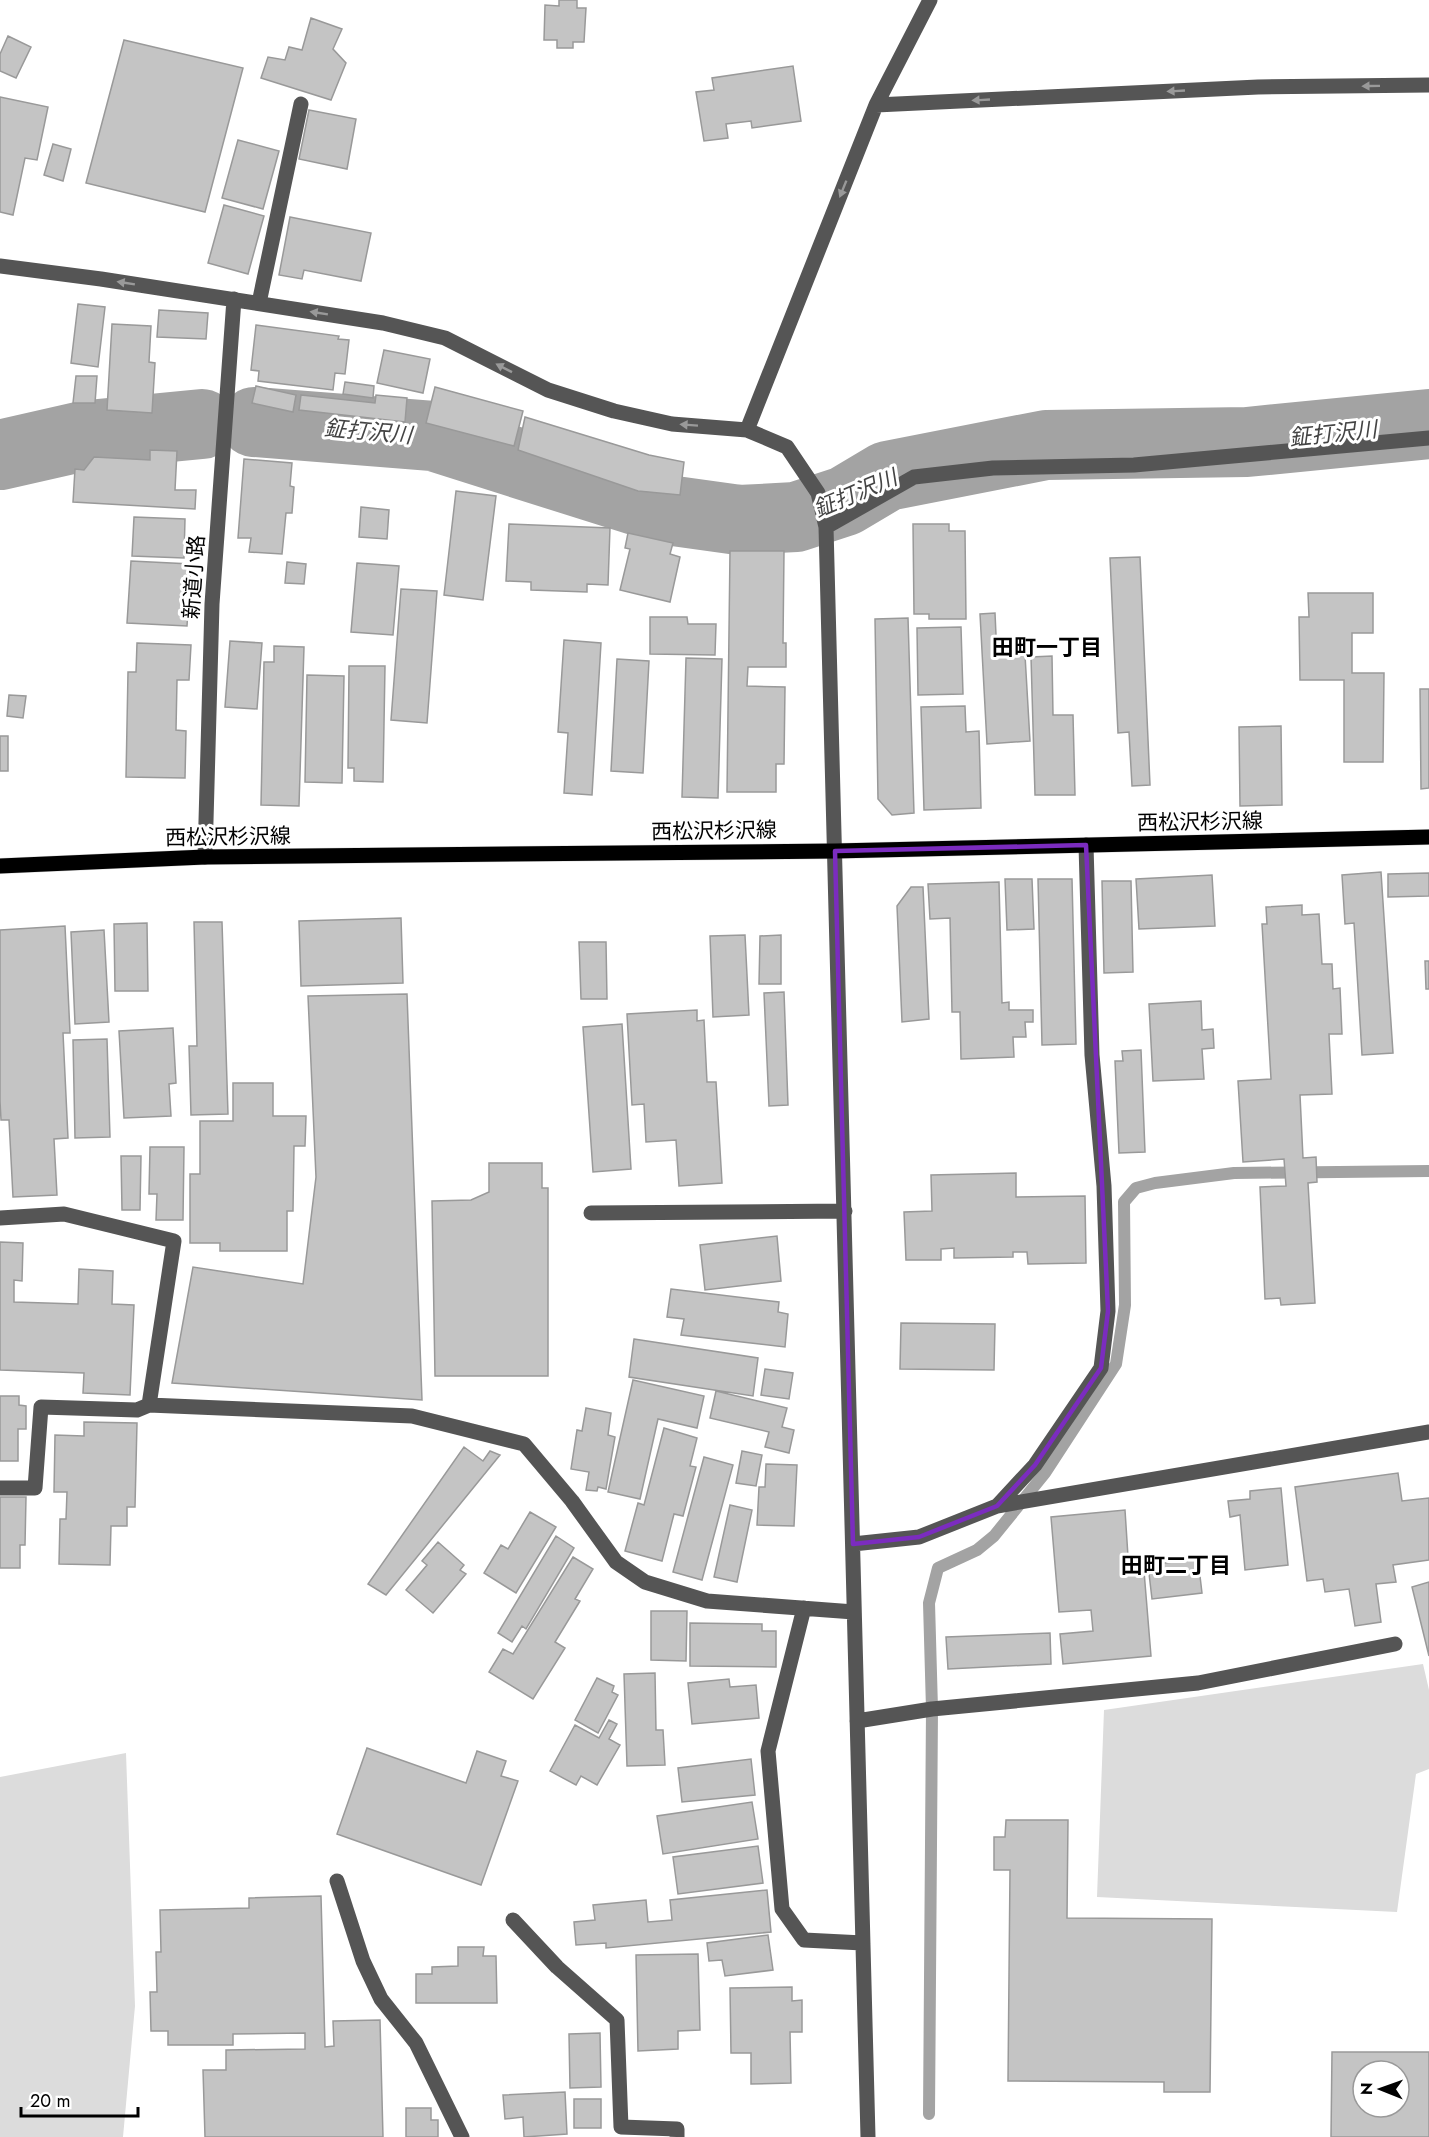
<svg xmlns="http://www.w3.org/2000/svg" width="1429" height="2137" font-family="Jost,'Noto Sans JP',sans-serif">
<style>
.green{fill:#dcdcdc}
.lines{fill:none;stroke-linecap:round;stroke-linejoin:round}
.stream{stroke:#a3a3a3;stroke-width:12}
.river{stroke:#a3a3a3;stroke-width:70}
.building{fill:#c4c4c4;stroke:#999;stroke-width:1.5;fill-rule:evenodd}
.major-casing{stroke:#dbdbdb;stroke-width:16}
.minor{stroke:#555;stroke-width:15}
.major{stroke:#000;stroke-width:15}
.oneway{fill:#999}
.marked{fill:none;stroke:#7b2cbf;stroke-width:4.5;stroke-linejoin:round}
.labels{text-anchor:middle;stroke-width:6;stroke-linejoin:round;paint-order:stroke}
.street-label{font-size:21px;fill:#000;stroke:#fff}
.water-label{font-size:22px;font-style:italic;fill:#444;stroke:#fff}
.neighbourhood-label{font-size:22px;font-weight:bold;fill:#000;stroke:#fff}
</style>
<rect width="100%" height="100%" fill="#fff"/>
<!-- green -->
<path class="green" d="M1423,1664L1429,1690V1769L1416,1774L1397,1912L1097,1897L1104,1710Z
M126,1753L135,2006L123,2137H0V1777Z"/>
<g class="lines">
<!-- stream -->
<path class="stream" d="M929,2114L932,1709L929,1603L938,1568L977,1550L994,1536L1045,1473L1116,1364L1125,1305L1124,1202L1136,1188L1155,1183L1234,1173L1429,1171"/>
<!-- river -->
<path class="river" d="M254,422L433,436L667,510L739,520L796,517L845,501L887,476L1046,445L1247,442L1429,424
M0,455L88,435L202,424"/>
</g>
<!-- building -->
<path class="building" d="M559,0H577V8H586L584,42H573V48H557V40H544L545,5L559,6Z
M311,18L342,29L333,49L346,63L331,100L261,78L268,57L285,60L289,47L302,50Z
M8,36L31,47L16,78L0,71V54Z
M124,40L243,68L205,212L86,183Z
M793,66L801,121L752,128L751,121L726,124L728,138L704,141L696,92L714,90L712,78Z
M0,97L48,107L37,160L25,158L13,215L0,212Z
M309,110L356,119L347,169L299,159Z
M238,140L279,151L263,209L222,198Z
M53,144L71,149L63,181L44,175Z
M224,205L264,216L248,274L208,263Z
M290,217L371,233L361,281L304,270L302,279L279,275Z
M78,304L105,307L98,367L71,363Z
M159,310L208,313L206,339L157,337Z
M112,324L151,326L149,362L155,363L152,413L107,410Z
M256,325L339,336L338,339L349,340L345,374L335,373L333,390L258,381L259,371L251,370Z
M384,350L430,359L423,393L377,383Z
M76,376H97L95,403H73Z
M345,382L374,386L373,398L343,394Z
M256,386L296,395L293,412L252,403Z
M435,387L523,411L514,446L426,423Z
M301,395L375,403L376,395L407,398L405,422L299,410Z
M525,417L649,455L684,462L680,495L638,491L518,450Z
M150,450L177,451L175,490H196L195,509L73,502L75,469L84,470L94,457L150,460Z
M244,459L292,463L290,486L294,487L292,513H286L282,554L249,552L251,538H238Z
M456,491L496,496L483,600L444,595Z
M361,507L389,510L387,539L359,537Z
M134,517L185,519L184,558L132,556Z
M509,524L610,528L608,585L587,584V592L531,590V582L506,581Z
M913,524H949V531H965L966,619H929V614H914Z
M628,533L673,543L670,554L680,557L670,602L620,590L630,549L625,548Z
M730,551H784L783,643H786V667H748L747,686L785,687L784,764H776V792H727Z
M1140,557L1150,785L1132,786L1129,732L1118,733L1110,558Z
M131,561L191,564L187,626L127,623Z
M287,562L306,564L304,584L285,583Z
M357,563L399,566L393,635L351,632Z
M401,589L437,591L427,723L391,720Z
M1308,593H1373V633H1352V673H1384L1383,762H1344V680H1300L1299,617H1309Z
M995,613L997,657L1025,655L1030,741L987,744L980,614Z
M650,617H687L688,624H716L715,655L650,654Z
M908,618L914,813L892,815L878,799L875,619Z
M961,627L963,694L918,695L917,628Z
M564,640L601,643L592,795L564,793L568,733L558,732Z
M230,641L262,643L257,709L225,707Z
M137,643L191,645L189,680H177L176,730L186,731L185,778L126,777L128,672H136Z
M274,646L304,647L299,806L261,805L264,662H274Z
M1052,656L1053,715H1073L1075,795H1035L1031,657Z
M686,658L722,659L718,798L682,797Z
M617,659L649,661L643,773L611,771Z
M349,666H385L383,782L354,781V768H348Z
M307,675L344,676L342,783L305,782Z
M1420,689H1429V788L1421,789Z
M9,695L26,696L23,718L7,716Z
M965,706L966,732L979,731L981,808L924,810L921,707Z
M1281,726L1282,805L1240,806L1239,727Z
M0,736H8V771H0Z
M1381,872L1393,1053L1362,1055L1354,923L1345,924L1342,875Z
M1429,873V896L1388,897V874Z
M1212,875L1215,926L1139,929L1136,879Z
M1005,879H1032L1034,929L1007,930Z
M1038,879H1072L1076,1044L1042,1045Z
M1102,881H1131L1133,972L1104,973Z
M999,882L1002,1003L1009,1002V1010H1033V1022H1025L1026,1037H1013L1014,1057L961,1059L960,1012H952L950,918L930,919L928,884Z
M911,887H923L929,1019L902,1022L897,906Z
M1302,905V915L1319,914L1322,964H1332L1333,989L1340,988L1342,1034H1329L1332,1094L1300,1095L1303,1158L1316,1157L1317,1182L1308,1183L1315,1303L1281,1305L1280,1298L1265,1299L1260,1187L1286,1186L1284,1159L1243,1162L1238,1081L1271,1079L1262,924H1267L1266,907Z
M401,918L403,983L301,986L299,921Z
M194,922H222L228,1114L191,1115L189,1046H197Z
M147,923L148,991H115L114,924Z
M65,926L70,1033H63L68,1138L54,1139L57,1195L13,1197L9,1120H1L0,1101V930Z
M104,930L109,1022L75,1024L71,932Z
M745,935L749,1015L713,1017L710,936Z
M781,935V984H759L760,936Z
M579,942H606L607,999H581Z
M1425,961H1429V989H1426Z
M784,992L788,1105L769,1106L764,993Z
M407,994L422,1400L172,1383L193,1267L303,1284L316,1177L308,996Z
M1201,1001L1202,1030L1213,1029L1214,1048L1202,1049L1204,1079L1153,1081L1149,1004Z
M697,1010V1021L704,1020L707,1082H716L722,1183L679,1186L676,1140L646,1142L644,1104L632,1105L627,1014Z
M622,1024L631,1169L593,1172L583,1027Z
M173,1028L176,1083L169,1084L171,1116L124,1118L119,1031Z
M107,1039L110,1137L75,1138L73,1040Z
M1141,1050L1145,1152L1119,1153L1115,1061H1123L1122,1051Z
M233,1083H273V1116H306L305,1146H294L293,1211H287V1251H220V1243H190V1174H200V1121H233Z
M150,1147H184L183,1220H156L157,1194H149Z
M121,1156H141L140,1210H122Z
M489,1163H542V1188H548V1376H435L432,1201L471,1200L489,1192Z
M1016,1173V1197L1085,1196L1086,1263L1028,1264L1027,1252H1013V1257L954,1258V1248L941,1249V1260H906L904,1212L932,1211L931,1175Z
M777,1236L781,1281L705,1290L700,1245Z
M0,1242L23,1243L22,1281L14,1280V1302L78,1304L79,1269L113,1271L112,1304L134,1305L130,1395L83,1393L84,1373L0,1370Z
M671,1289L779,1302L778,1312L788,1314L785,1347L681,1335L684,1319L667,1317Z
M901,1323L995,1324L994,1370L900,1369Z
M634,1339L758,1358L753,1396L629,1377Z
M765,1369L793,1373L789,1399L761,1395Z
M633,1380L704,1396L697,1428L658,1419L640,1499L608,1492Z
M716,1391L787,1408L782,1427L794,1430L789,1453L765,1447L769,1432L710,1418Z
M0,1396H19V1405L26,1406V1429H18V1461H0Z
M586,1408L611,1413L608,1435L615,1437L606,1489L598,1487L597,1491L586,1490L589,1472L571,1469L577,1430L582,1431Z
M84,1422L137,1423L135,1507H127V1526H111L110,1565L59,1564L60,1519H66L67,1492H54L55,1435L84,1436Z
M664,1428L697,1438L690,1466L696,1467L683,1516L674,1514L662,1561L625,1551L638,1503L644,1505Z
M464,1447L483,1461L490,1451L500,1455L386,1595L368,1584Z
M742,1451L762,1455L756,1486L736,1483Z
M704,1457L733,1465L702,1580L673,1572Z
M766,1464L797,1465L794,1526L757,1525L759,1487H765Z
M1398,1473L1402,1501L1429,1498V1560L1393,1565L1396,1582L1376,1584L1381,1622L1355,1626L1349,1589L1325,1592L1323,1579L1307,1581L1295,1487Z
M1281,1488L1288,1565L1245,1570L1240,1515L1230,1517L1228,1501L1250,1499V1491Z
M0,1497H26L25,1545H20V1568H0Z
M730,1505L752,1510L737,1582L714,1577Z
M1125,1510L1129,1572L1144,1571L1151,1656L1063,1664L1060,1634L1093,1631L1091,1610L1059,1612L1051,1517Z
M530,1512L556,1527L516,1593L484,1573L501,1545L508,1549Z
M556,1536L574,1548L526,1629L522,1626L512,1642L498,1633Z
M438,1542L464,1565L460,1570L466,1574L433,1613L406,1590L427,1565L422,1561Z
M573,1557L593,1569L575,1599L580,1601L555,1642L565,1648L533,1699L489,1672L503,1649L513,1654Z
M1198,1559L1202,1593L1152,1599L1148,1565Z
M1429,1582V1656L1412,1587Z
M651,1611H687L686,1661L651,1660Z
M690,1623L762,1624V1631H776V1667L690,1666Z
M1050,1633L1051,1664L948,1669L946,1637Z
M655,1673L656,1730H663L665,1765L627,1766L624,1674Z
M597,1678L614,1686L612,1692L618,1695L598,1733L575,1720Z
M729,1679L730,1687L756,1685L759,1718L692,1724L688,1683Z
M609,1720L617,1724L609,1739L620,1745L597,1785L581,1776L576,1785L550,1771L575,1725L599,1738Z
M367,1748L466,1783L477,1751L506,1761L501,1776L518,1781L481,1885L337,1834Z
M751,1759L755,1795L682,1802L678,1768Z
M752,1802L758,1839L663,1854L657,1816Z
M1006,1820H1068L1067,1918L1212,1919L1210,2092H1164V2082L1008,2081L1010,1870H994V1837H1005Z
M758,1846L763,1883L678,1894L673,1857Z
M767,1890L771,1932L606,1948V1943L576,1945L574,1922L595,1920L593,1905L646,1900L648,1922L672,1920L670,1900Z
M321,1896L325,2047L334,2046L333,2021L380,2020L383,2137H205L203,2070H226V2050L305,2049V2033L233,2034V2045H168V2031H151L150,1992H157L156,1952H161L160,1910L249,1908V1898Z
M768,1935L773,1970L725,1976L722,1960L709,1961L707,1943Z
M458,1947H484L483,1956H496L497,2003H416V1974H432V1967L458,1966Z
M698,1954L700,2030L678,2031V2049L638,2051L636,1955Z
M792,1987V2001L802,2000V2032H790L791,2083L751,2084V2053H731L730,1988Z
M600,2033L601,2087L570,2088L569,2034Z
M1332,2052H1429V2137H1331ZM1363,2071H1399V2107H1363Z
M565,2092L567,2134L524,2137L523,2117L505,2119L503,2095Z
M574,2099H601V2128H574Z
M406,2108H431V2120H438V2137H406Z"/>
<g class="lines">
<!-- major casing -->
<g class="major-casing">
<path id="major" d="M0,866L205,857L835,851L1429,837"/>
</g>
<!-- minor -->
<path class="minor" d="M876,105L930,0
M0,266L101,279L383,323L445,338L548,390L614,411L672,424L747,430L787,447L818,493L826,527L868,2137
M259,303L301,104
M747,430L876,105L1258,87L1429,85
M826,527L914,477L993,468L1134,465L1429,438
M205,857L212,604L234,299
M591,1213L845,1211
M0,1218L64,1214L174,1241L149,1405L412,1416L524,1444L572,1501L616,1562L645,1582L707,1601L854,1612
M0,1488H35L41,1407L137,1410L149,1405
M997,1506L1035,1465L1101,1368L1108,1311L1104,1186L1092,1055L1086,845
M853,1544L919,1537L997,1506L1429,1432
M804,1608L768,1751L782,1909L804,1940L863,1943
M857,1721L932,1709L1198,1683L1395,1644
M337,1881L363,1961L381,1999L416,2043L462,2137
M513,1920L557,1967L617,2020L621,2127L677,2129V2137"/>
<!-- major -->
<use href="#major" class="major"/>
</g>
<!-- one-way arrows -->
<defs><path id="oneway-solid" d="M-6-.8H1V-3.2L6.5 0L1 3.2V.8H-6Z" transform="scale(1.5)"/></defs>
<g class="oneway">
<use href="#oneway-solid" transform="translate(1371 86) rotate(179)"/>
<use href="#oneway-solid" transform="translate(1176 91) rotate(177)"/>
<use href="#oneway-solid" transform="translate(981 100) rotate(177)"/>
<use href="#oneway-solid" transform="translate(843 189) rotate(112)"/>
<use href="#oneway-solid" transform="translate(126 283) rotate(-171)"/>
<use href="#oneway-solid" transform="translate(319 313) rotate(-171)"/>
<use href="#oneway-solid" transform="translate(504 368) rotate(-153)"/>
<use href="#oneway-solid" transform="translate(689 425) rotate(-176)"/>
</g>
<!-- marked area -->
<path class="marked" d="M1086,845L1108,1311L1101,1368L1035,1465L997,1506L919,1537L853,1544L835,851Z"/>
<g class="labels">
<!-- street labels -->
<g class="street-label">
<text transform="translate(194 577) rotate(-86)" y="7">新道小路</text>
<text transform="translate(1200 822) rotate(-1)" y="7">西松沢杉沢線</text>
<text transform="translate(714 831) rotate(-1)" y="7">西松沢杉沢線</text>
<text transform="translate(228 837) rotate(-1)" y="7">西松沢杉沢線</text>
</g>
<!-- water labels -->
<g class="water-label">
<text transform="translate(368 431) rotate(5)" y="8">鉦打沢川</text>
<text transform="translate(1333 433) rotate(-6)" y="8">鉦打沢川</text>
<text transform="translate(855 493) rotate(-23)" y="8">鉦打沢川</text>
</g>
<!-- neighbourhood labels -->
<g class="neighbourhood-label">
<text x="1047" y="655">田町一丁目</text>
<text x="1176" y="1573">田町二丁目</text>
</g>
</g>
<!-- north arrow -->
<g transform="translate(1381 2089) rotate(271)"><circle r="28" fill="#ffffff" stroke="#999999" stroke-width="1.5"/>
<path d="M0-4.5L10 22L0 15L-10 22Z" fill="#000000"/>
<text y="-9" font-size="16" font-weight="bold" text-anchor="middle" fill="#000000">N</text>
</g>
<!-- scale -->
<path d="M21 2107v9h117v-9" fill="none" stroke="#000000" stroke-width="3"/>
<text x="30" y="2107" font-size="18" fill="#000000" stroke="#ffffff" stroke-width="4.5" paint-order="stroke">20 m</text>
</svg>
